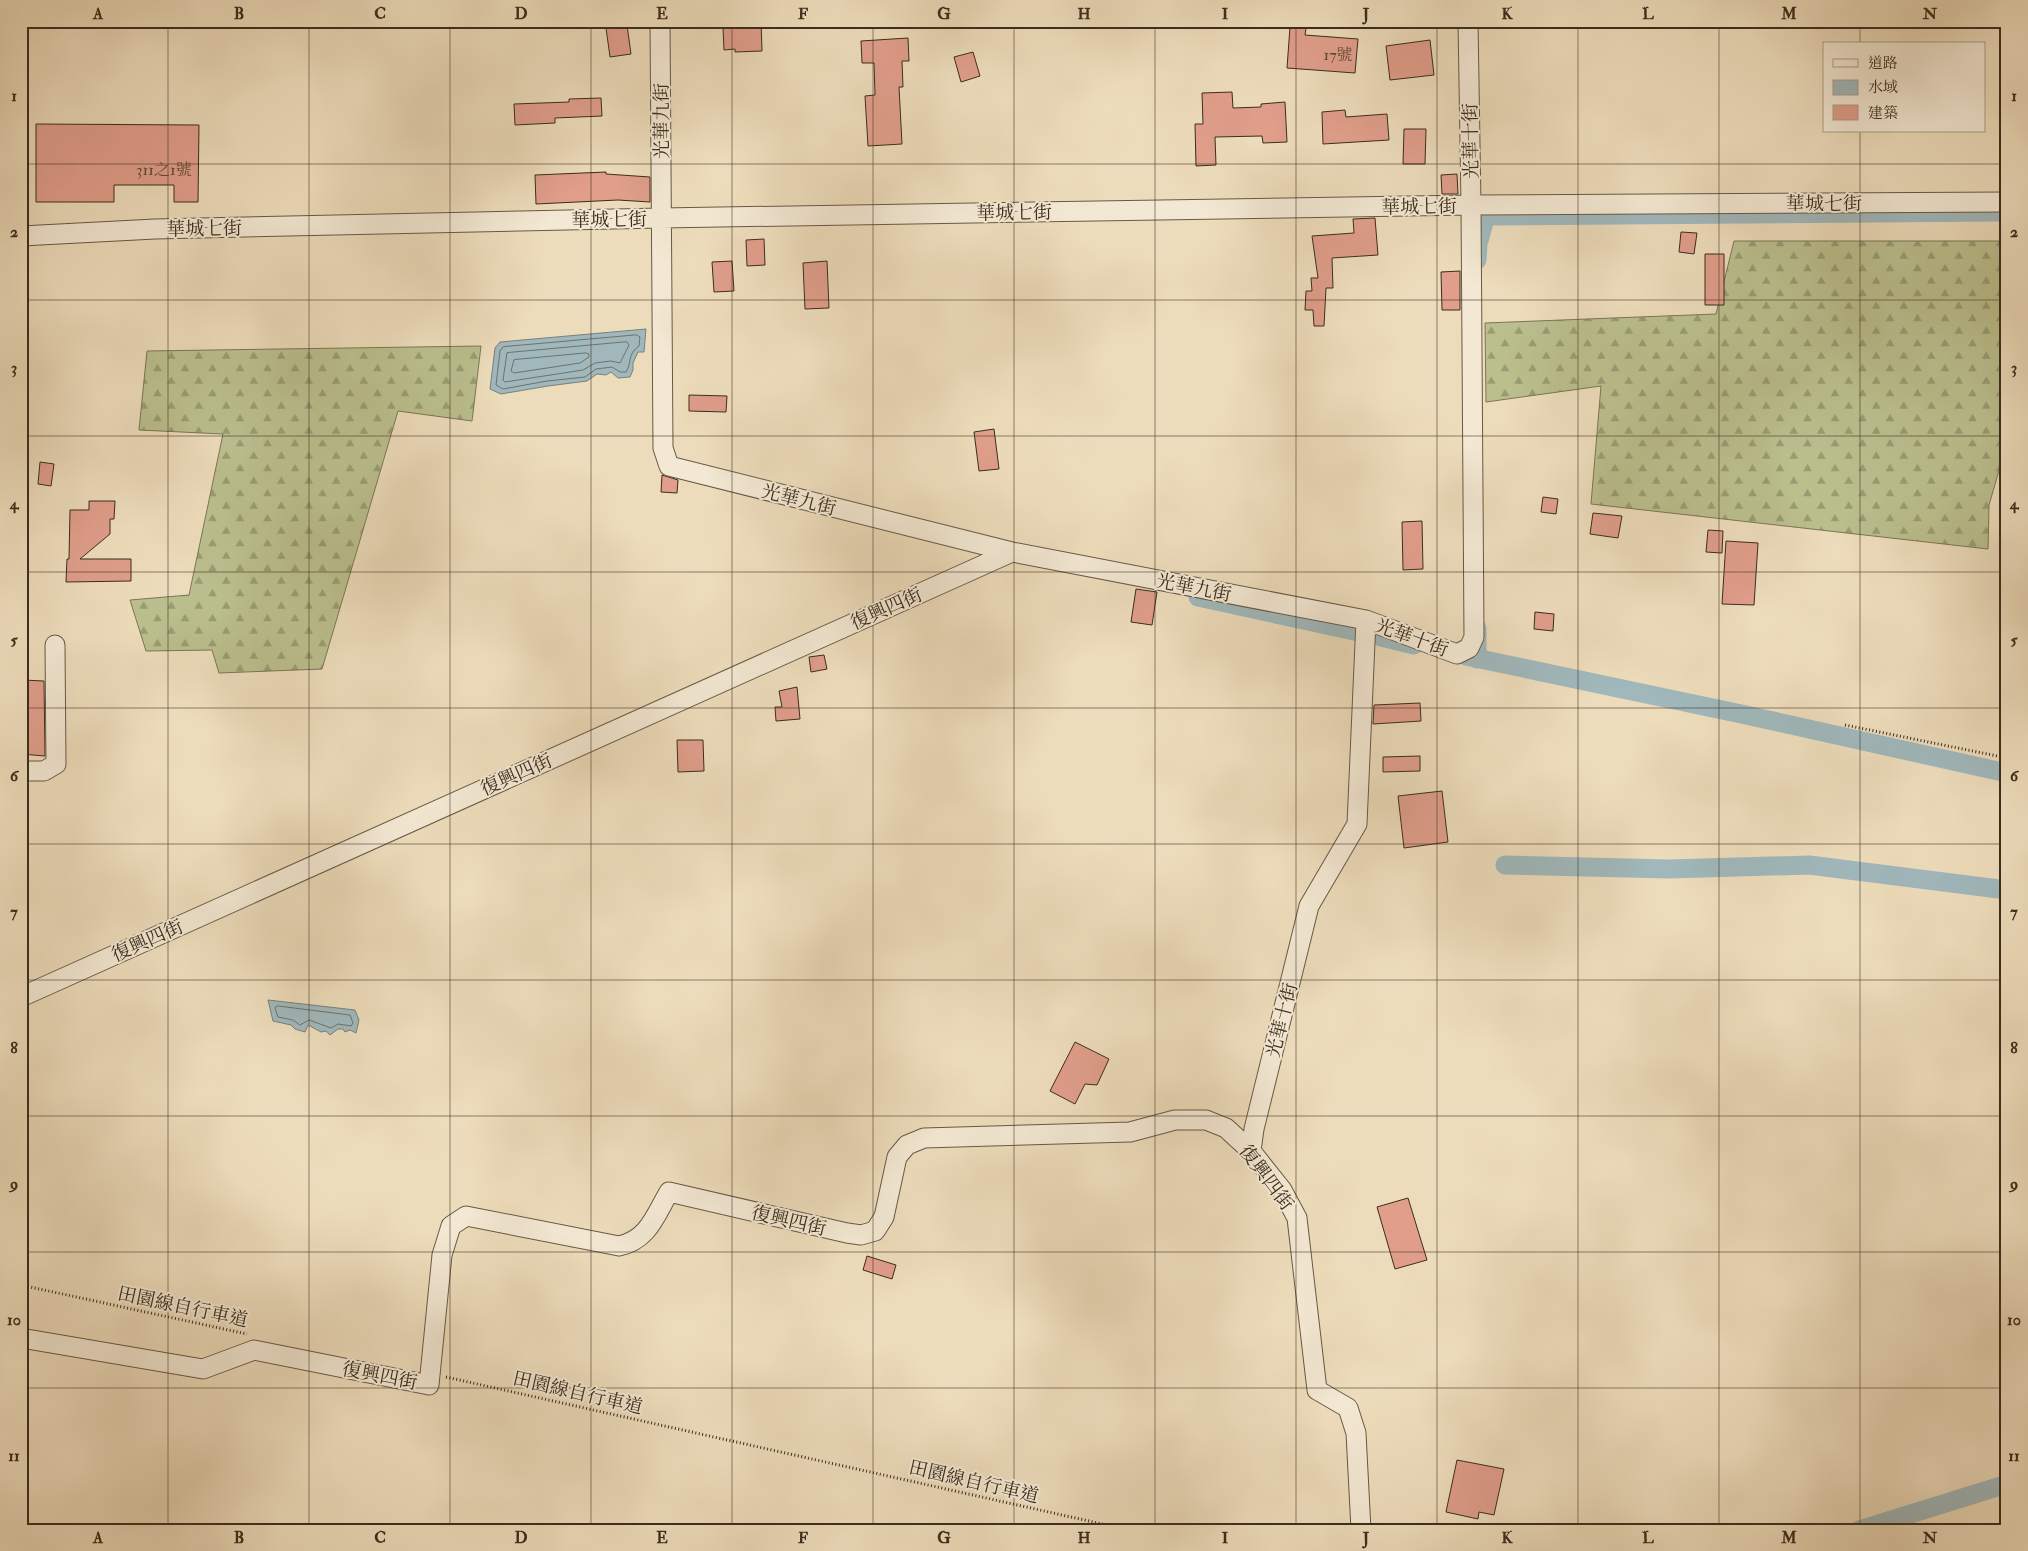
<svg xmlns="http://www.w3.org/2000/svg" width="2028" height="1551" font-family="'IM FELL Double Pica','Noto Serif TC',serif">
<style>
.forest{fill:url(#forest-firs);stroke:#7b7656}
.water{fill:#a0b8bc;stroke:#78807c}
.lines{fill:none;stroke-linecap:round;stroke-linejoin:round}
.shore{stroke:#6e726c;stroke-width:1}
.canal{stroke:#a0b8bc;stroke-width:19}
.building{fill:#e09e8b;stroke:#3b2d1d}
.minor-casing{stroke:#685944;stroke-width:21}
.path{stroke:#3b2d1d;stroke-width:3;stroke-dasharray:1 2.5;stroke-linecap:butt}
.minor{stroke:#f3e8d3;stroke-width:19}
.grid{fill:none;stroke:#3b2d1d;stroke-width:1;stroke-opacity:0.55}
.labels{text-anchor:middle;stroke-width:4;stroke-linejoin:round;paint-order:stroke}
.number-label{font-size:16px;fill:#644938}
.street-label{font-size:19px;fill:#3b2d1d;stroke:#f3e8d3}
.neatline{fill:none;stroke:#3b2d1d;stroke-width:2}
.grid-label{font-size:16px;text-anchor:middle;font-weight:bold;fill:#3b2d1d}
</style>
<defs>
<pattern id="forest-firs" width="22" height="20" patternUnits="userSpaceOnUse" patternTransform="scale(1.25)"><rect width="22" height="20" fill="#bbbf8e"/><path d="M5 1l3.5 6h-7zM16 11l3.5 6h-7z" fill="#999c73"/></pattern>
</defs>
<rect width="100%" height="100%" fill="#eddcbb"/>
<filter id="stains"><feTurbulence type="fractalNoise" baseFrequency=".004" numOctaves="4"/><feColorMatrix values="0 0 0 0 .2 0 0 0 0 .09 0 0 0 0 .02 0 0 0 .5 -.17"/></filter>
<radialGradient id="worn" r=".72"><stop offset=".6" stop-color="#630" stop-opacity="0"/><stop offset="1" stop-color="#630" stop-opacity=".3"/></radialGradient>
<!-- forest -->
<path class="forest" d="M1734,241H2007V443L1989,505L1988,549L1591,504L1601,386L1486,402L1485,323L1716,314Z
M481,346L472,421L398,411L322,669L219,673L212,650L146,651L130,600L189,595L223,434L139,430L147,351Z"/>
<!-- water -->
<path class="water" d="M646,329L644,352H638L633,363V370L630,377L618,378L611,372L606,375L597,374L587,381L548,386L501,394L490,389L495,348L500,342Z
M268,1000L355,1010L359,1020L356,1033L350,1030L345,1032L343,1029H338L330,1035L326,1031L321,1032L308,1025L305,1032L295,1029L291,1025L273,1021Z"/>
<g class="lines">
<!-- shore -->
<path class="shore" d="M637,335L640,337L639,346C627,354 632,363 626,372H620L612,367L596,369L585,377L547,381L503,389L496,385L500,351L503,347Z
M627,342L629,345L620,363L611,361L595,363L583,370L505,382L503,380L507,353Z
M586,353L589,354V357L580,363L514,373L511,371L514,360Z
M278,1006L350,1015L353,1023L351,1026L338,1024L331,1028L309,1020L300,1025L293,1020L278,1017L275,1008Z"/>
<!-- canal -->
<path class="canal" d="M1477,260L1478,244L1486,216L2007,212
M1198,597L1363,633
M1381,637L1414,645
M1466,656L1746,715L2007,773
M1477,659V628
M1505,865L1669,869L1809,865L2007,890
M1859,1530L2007,1484"/>
</g>
<!-- building -->
<path class="building" d="M730,21H761L762,51L735,52V49L724,50L723,28H731Z
M627,25L631,54L610,57L606,28Z
M1290,27L1306,28L1305,35L1358,39L1355,73L1287,68Z
M908,38L909,61H902L903,87H899L902,144L868,146L865,96L875,95L874,63H862L861,41Z
M1430,40L1434,75L1390,80L1386,46Z
M973,52L980,76L961,82L954,57Z
M1232,92L1233,108L1261,107V104L1285,102L1287,142L1263,143L1262,136L1215,137L1216,165L1196,166L1195,124H1203L1202,93Z
M601,98L602,116L555,118V123L515,125L514,104L569,102V99Z
M1345,110L1346,117L1387,114L1389,140L1323,144L1322,112Z
M36,124L199,125L198,202H174V185H114V202H36Z
M1404,129H1426L1425,164H1403Z
M606,172V174L650,177V202L618,200L536,204L535,175Z
M1457,174L1458,194H1442L1441,175Z
M1375,218L1378,255L1332,258L1333,288H1326L1324,326H1314L1313,310H1305L1306,291H1312L1311,278H1318L1312,236L1354,233L1353,219Z
M1681,232L1697,233L1694,254L1679,252Z
M764,239L765,265L747,266L746,240Z
M1705,254H1724V305H1705Z
M732,261L734,291L714,292L712,262Z
M827,261L829,308L805,309L803,263Z
M1460,271V310H1442L1441,272Z
M689,395L727,396L726,412L689,411Z
M994,429L999,469L979,471L974,432Z
M40,462L54,464L51,486L38,484Z
M662,475L678,480L677,493L661,492Z
M1543,497L1558,499L1556,514L1541,512Z
M89,501H115L114,519H110V534L80,559H131V581L66,582L67,559H69L70,510H89Z
M1593,513L1622,516L1618,538L1590,534Z
M1422,521L1423,569L1403,570L1402,522Z
M1708,530L1723,531L1722,553L1706,552Z
M1726,541L1758,543L1754,605L1722,604Z
M1136,589L1157,592L1152,625L1131,622Z
M1535,612L1554,614L1553,631L1534,629Z
M824,655L827,669L811,672L809,657Z
M23,680L44,681L45,756L21,754Z
M797,687L800,719L776,721L775,707H782L779,691Z
M1420,703L1421,721L1373,724L1374,705Z
M677,740H703L704,771L678,772Z
M1420,756V771L1383,772V757Z
M1442,791L1448,842L1404,848L1398,796Z
M1075,1042L1109,1059L1097,1085L1085,1084L1075,1104L1050,1091Z
M1408,1198L1427,1260L1395,1269L1377,1207Z
M867,1256L896,1265L892,1279L863,1270Z
M1457,1460L1504,1469L1494,1515L1479,1512L1478,1519L1446,1512Z"/>
<g class="lines">
<!-- minor casing -->
<g class="minor-casing">
<path id="minor" d="M660,21L663,448L669,466L1012,552L1366,620
M21,236L155,229L661,218L1471,205L2007,202
M21,771H44L56,764L55,645
M21,997L1012,552
M1251,1151L1254,1129L1309,906L1357,824L1366,620L1457,654L1469,648L1474,637L1471,205L1468,21
M21,1338L203,1369L254,1350L429,1385L442,1255L451,1226L466,1216L619,1246C648,1240 655,1216 669,1192L847,1233L861,1235L875,1231L884,1217L897,1157L907,1145L924,1138L1130,1132L1175,1120H1206L1226,1128L1251,1151L1282,1190L1297,1218L1317,1390L1348,1408L1356,1433L1361,1530"/>
</g>
<!-- path -->
<path class="path" d="M1845,725L2007,758
M21,1285L247,1334
M446,1377L1129,1530"/>
<!-- minor -->
<use href="#minor" class="minor"/>
</g>
<!-- grid -->
<path class="grid" d="M168,21V1530M309,21V1530M450,21V1530M591,21V1530M732,21V1530M873,21V1530M1014,21V1530M1155,21V1530M1296,21V1530M1437,21V1530M1578,21V1530M1719,21V1530M1860,21V44M1860,131V1530M21,164H2007M21,300H2007M21,436H2007M21,572H2007M21,708H2007M21,844H2007M21,980H2007M21,1116H2007M21,1252H2007M21,1388H2007"/>
<g class="labels">
<!-- number labels -->
<g class="number-label">
<text x="1338" y="60">17號</text>
<text x="164" y="175">311之1號</text>
</g>
<!-- street labels -->
<g class="street-label">
<text transform="translate(661 121) rotate(-90)" y="7">光華九街</text>
<text transform="translate(1470 141) rotate(-91)" y="7">光華十街</text>
<text x="1824" y="210">華城七街</text>
<text transform="translate(1419 206) rotate(-1)" y="7">華城七街</text>
<text transform="translate(1014 212) rotate(-1)" y="7">華城七街</text>
<text transform="translate(609 219) rotate(-1)" y="7">華城七街</text>
<text transform="translate(204 228) rotate(-1)" y="7">華城七街</text>
<text transform="translate(799 499) rotate(14)" y="7">光華九街</text>
<text transform="translate(1194 587) rotate(11)" y="7">光華九街</text>
<text transform="translate(886 608) rotate(-24)" y="7">復興四街</text>
<text transform="translate(1412 637) rotate(20)" y="7">光華十街</text>
<text transform="translate(516 774) rotate(-24)" y="7">復興四街</text>
<text transform="translate(147 940) rotate(-24)" y="7">復興四街</text>
<text transform="translate(1281 1020) rotate(-76)" y="7">光華十街</text>
<text transform="translate(1267 1177) rotate(53)" y="7">復興四街</text>
<text transform="translate(789 1220) rotate(13)" y="7">復興四街</text>
<text transform="translate(183 1306) rotate(12)" y="7">田園線自行車道</text>
<text transform="translate(380 1375) rotate(11)" y="7">復興四街</text>
<text transform="translate(578 1392) rotate(13)" y="7">田園線自行車道</text>
<text transform="translate(974 1481) rotate(13)" y="7">田園線自行車道</text>
</g>
</g>
<!-- margin -->
<rect width="2028" height="1551" fill="none" stroke="#eddcbb" stroke-width="55"/>
<!-- legend -->
<rect x="1823" y="42" width="162" height="90" fill="#f3e8d3" stroke="#a99d8a"/>
<rect x="1833" y="59" width="25" height="8" fill="#f3e8d3" stroke="#a99d8a"/>
<text x="1868" y="68" font-size="15" fill="#3b2d1d">道路</text>
<rect x="1833" y="80" width="25" height="15" fill="#a0b8bc" stroke="#a99d8a"/>
<text x="1868" y="92" font-size="15" fill="#3b2d1d">水域</text>
<rect x="1833" y="105" width="25" height="15" fill="#e09e8b" stroke="#a99d8a"/>
<text x="1868" y="118" font-size="15" fill="#3b2d1d">建築</text>
<rect x="28" y="28" width="1972" height="1496" class="neatline"/>
<g class="grid-label">
<text x="98" y="19">A</text>
<text x="239" y="19">B</text>
<text x="380" y="19">C</text>
<text x="521" y="19">D</text>
<text x="662" y="19">E</text>
<text x="803" y="19">F</text>
<text x="944" y="19">G</text>
<text x="1084" y="19">H</text>
<text x="1225" y="19">I</text>
<text x="1366" y="19">J</text>
<text x="1507" y="19">K</text>
<text x="1648" y="19">L</text>
<text x="1789" y="19">M</text>
<text x="1930" y="19">N</text>
<text x="14" y="101">1</text>
<text x="2014" y="101">1</text>
<text x="14" y="237">2</text>
<text x="2014" y="237">2</text>
<text x="14" y="373">3</text>
<text x="2014" y="373">3</text>
<text x="14" y="509">4</text>
<text x="2014" y="509">4</text>
<text x="14" y="645">5</text>
<text x="2014" y="645">5</text>
<text x="14" y="781">6</text>
<text x="2014" y="781">6</text>
<text x="14" y="917">7</text>
<text x="2014" y="917">7</text>
<text x="14" y="1053">8</text>
<text x="2014" y="1053">8</text>
<text x="14" y="1189">9</text>
<text x="2014" y="1189">9</text>
<text x="14" y="1325">10</text>
<text x="2014" y="1325">10</text>
<text x="14" y="1461">11</text>
<text x="2014" y="1461">11</text>
<text x="98" y="1543">A</text>
<text x="239" y="1543">B</text>
<text x="380" y="1543">C</text>
<text x="521" y="1543">D</text>
<text x="662" y="1543">E</text>
<text x="803" y="1543">F</text>
<text x="944" y="1543">G</text>
<text x="1084" y="1543">H</text>
<text x="1225" y="1543">I</text>
<text x="1366" y="1543">J</text>
<text x="1507" y="1543">K</text>
<text x="1648" y="1543">L</text>
<text x="1789" y="1543">M</text>
<text x="1930" y="1543">N</text>
</g>
<rect width="100%" height="100%" filter="url(#stains)"/>
<rect width="100%" height="100%" fill="url(#worn)"/>
</svg>
